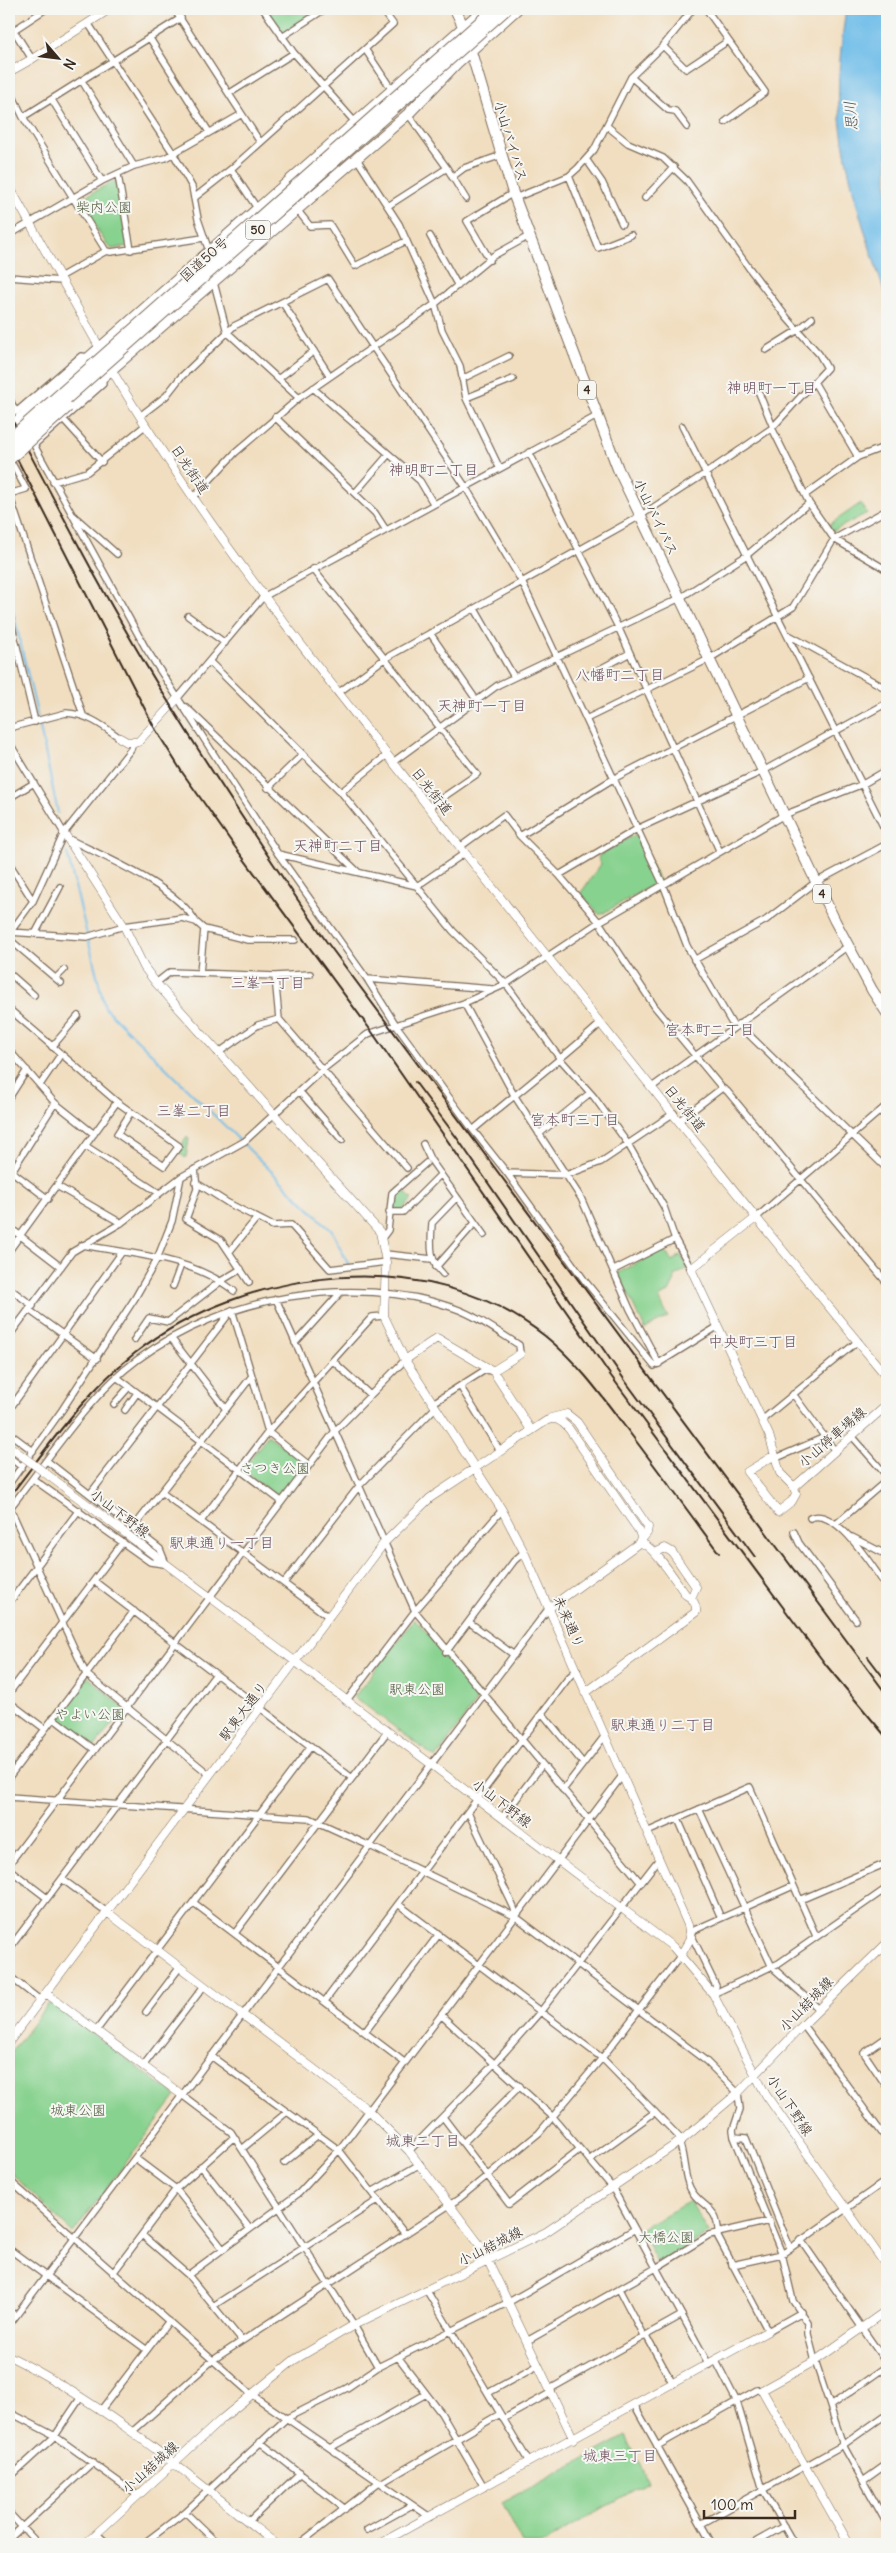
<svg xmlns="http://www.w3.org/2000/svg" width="896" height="2553" font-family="Delius,'Klee One',sans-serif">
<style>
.green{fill:#88d28f;stroke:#627e56}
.water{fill:#6fbde9;stroke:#557484}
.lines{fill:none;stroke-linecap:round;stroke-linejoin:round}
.stream{stroke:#6fbde9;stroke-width:2}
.street-casing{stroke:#7b6957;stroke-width:8}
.secondary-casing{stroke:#7b6957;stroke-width:9}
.highway-casing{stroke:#7b6957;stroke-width:12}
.street{stroke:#fff;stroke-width:5.5}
.secondary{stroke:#fff;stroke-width:8}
.highway{stroke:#fff;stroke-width:10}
.rail{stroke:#3b2a1e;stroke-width:2}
.secondary-bridge-casing{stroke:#7b6957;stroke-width:9;stroke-linecap:butt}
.highway-bridge-casing{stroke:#7b6957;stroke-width:12;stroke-linecap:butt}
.secondary-bridge{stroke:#fff;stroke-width:8}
.highway-bridge{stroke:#fff;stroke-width:10}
.labels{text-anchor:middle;stroke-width:4;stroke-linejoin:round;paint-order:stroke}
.shield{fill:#f6f6f2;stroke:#73675e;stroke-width:1}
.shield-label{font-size:12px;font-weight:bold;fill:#3b2a1e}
.street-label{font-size:14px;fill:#3b2a1e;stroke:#f6f6f2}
.park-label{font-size:14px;fill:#525c40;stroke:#f6f6f2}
.water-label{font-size:15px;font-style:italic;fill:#4b565b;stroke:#f6f6f2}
.neighbourhood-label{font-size:15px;fill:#6e505d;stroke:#f6f6f2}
</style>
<rect width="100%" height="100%" fill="#f6f6f2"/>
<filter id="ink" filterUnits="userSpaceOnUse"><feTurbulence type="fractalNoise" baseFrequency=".02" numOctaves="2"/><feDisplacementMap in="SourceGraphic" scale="10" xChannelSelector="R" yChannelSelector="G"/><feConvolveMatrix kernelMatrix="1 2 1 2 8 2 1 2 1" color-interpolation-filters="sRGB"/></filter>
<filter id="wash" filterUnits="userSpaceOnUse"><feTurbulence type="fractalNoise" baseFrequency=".0096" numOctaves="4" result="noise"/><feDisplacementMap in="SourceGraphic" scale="20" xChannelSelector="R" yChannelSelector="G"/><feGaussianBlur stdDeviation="1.12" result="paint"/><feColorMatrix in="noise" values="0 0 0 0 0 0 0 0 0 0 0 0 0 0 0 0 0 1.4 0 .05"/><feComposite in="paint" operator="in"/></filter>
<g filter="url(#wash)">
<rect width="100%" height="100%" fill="#f1dec0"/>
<!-- green -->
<path class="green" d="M266,9H313L315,12L282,34Z
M114,181L118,184L128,246L112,249L107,245L81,203L82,198Z
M861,503L867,513L833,531L829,525Z
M636,834L659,881L600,915L580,894L601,864L598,856Z
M187,1137L189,1139L186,1158L177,1152Z
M400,1187L412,1199L402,1210L391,1209L393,1195Z
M664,1249L672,1261L681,1255L687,1269L674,1276L675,1280L669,1292L659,1298L668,1317L645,1329L618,1273Z
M268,1435L307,1465L280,1499L242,1470Z
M415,1619L480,1696L436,1758L354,1697Z
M87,1676L124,1708L93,1749L55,1719Z
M52,2003L176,2096L73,2233L9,2171V2055L48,2004Z
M690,2201L709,2233L661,2263L657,2262L641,2232L642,2228Z
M626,2436L648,2482L541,2544H523L502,2503Z"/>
<!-- water -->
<path class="water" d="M846,9H887V300C867,240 847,182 840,119C836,83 841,44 846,9Z"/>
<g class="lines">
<!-- stream -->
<path class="stream" d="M9,594L38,718
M39,723L58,813
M67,853L105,1008L332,1231L351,1270"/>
</g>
</g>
<g filter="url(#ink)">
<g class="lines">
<!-- street casing -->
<g class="street-casing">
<path id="street" d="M174,9L260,142
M263,9L294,53L354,121
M706,9L765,92L725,122
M9,23L32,59
M88,23L173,153L192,187L198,219L209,251
M14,30L46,9
M149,37L209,132
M282,37L325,9
M663,46L686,69L728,41
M365,49L392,90
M631,77L668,110L675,111L687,127
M82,81L134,166
M9,88L23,117L106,251
M230,93L294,53
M52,100L102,181
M23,117L181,18
M357,159L399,224L435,304L442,330L460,366L466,398L499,467
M586,159L602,182L622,224
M447,168L466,199
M231,169L257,208
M118,175L131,250
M569,176L598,248L631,235
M452,177L464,168L502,155
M194,198L231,169L393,24L382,9
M515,198L569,176L578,168L594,150L631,77L663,46L693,9
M645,198L674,167
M388,206L447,168L408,114
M298,211L310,226L330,225L355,266L406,241
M9,235L102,181L134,166L165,158L242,114
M430,236L458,286
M490,260L467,221L513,193
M9,277L61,281
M60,277L106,251L111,252L203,238
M213,279L227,332L299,398
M282,302L330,376
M766,350L798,330L812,318
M102,377L103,384L34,445L145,647L278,854L367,979L396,1025L473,1130L507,1173L585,1281L654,1366L717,1327
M278,379L314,351
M462,379L509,356
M814,382L858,457
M313,388L420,481L433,503
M759,393L773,427
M9,398L16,412L81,356L88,357
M466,398L513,379
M140,416L166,396L180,378L234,326L328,279L465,486L522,582L663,884L687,946L734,1027
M275,417L375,513L386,530
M64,420L102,462
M682,426L887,834
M772,428L809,503L834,539L887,570
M529,452L619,629L720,852
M53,482L87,472L146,425
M355,493L388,455
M9,494L83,715
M9,494L26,489L9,458
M805,495L858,457L887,446
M194,497L235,453L299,398L435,304L493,256L529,236
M74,516L117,554
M313,569L477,774L429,807
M475,609L514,677
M9,614L35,722
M188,616L225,643
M430,633L477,701
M787,634L887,689
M209,661L341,792L453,931L506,984L561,1060L594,1097L628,1144L664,1207L675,1239L691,1269
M587,676L630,653
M338,693L384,659L640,516L706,473L772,428L827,368L819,354L787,318L749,268L687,181L663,158L628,143L607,126
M177,699L263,597L597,416
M186,707L358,872
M586,719L709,659L793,607L834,539L887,510
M9,728L66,713C88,714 103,726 120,738
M9,742L64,833
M393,762L498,685L680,598L747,555L809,503
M268,788L303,754
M341,792L387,755
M9,798L34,783
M520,836L613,779L809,678
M69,839C104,857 177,887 196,922
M460,847L504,815L520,836L559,875L599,922L655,1007L722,1088L727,1091L887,1283
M278,854L417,886L465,853
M9,863L33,901
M559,875L637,829L763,771L887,703
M204,929L248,940H295
M9,932L87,937L124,926L182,918L196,922L204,929L200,973
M9,934L33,901L64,833L131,749L133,743
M35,934L60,887
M9,939L61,983
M694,960L766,920L816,882L887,844
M9,973L34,995
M275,976L279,1019L407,1168
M56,978L64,970
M367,979L492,989
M156,983L170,972L275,976L310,974
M464,1003L514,1095L581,1198L630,1309L659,1364
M9,1009L117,1102L179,1146L164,1166L117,1134L131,1112
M738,1024L887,1169
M52,1047L78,1016
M9,1050L55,1103L94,1134
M218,1053L258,1025L279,1019
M40,1085L61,1054
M652,1087L848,946
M299,1091L342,1140
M9,1098L27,1070
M680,1120L722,1088
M473,1130C515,1094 560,1061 601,1023
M539,1134L590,1093
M423,1144L430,1159L484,1235
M86,1146L159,1193
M195,1169L197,1189L186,1219L221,1240L249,1282
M10,1170L48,1199
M12,1171L55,1103
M507,1173L566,1175L601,1162L674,1113
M195,1182L228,1203L273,1226L291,1225L330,1269L386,1262
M57,1186L121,1223
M389,1212H403L441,1174
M757,1217L887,1105
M9,1227L61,1267
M382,1238L388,1230L392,1193L426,1163
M82,1245C133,1254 193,1258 234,1291
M9,1251L117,1102
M230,1251L256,1219
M385,1254L432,1259
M436,1267L475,1223
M614,1270L675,1239
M443,1274C428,1259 431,1243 432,1223L457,1197
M173,1286L181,1265
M9,1288L33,1306
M276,1299L415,1611L641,1883
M29,1310L97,1359
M9,1336L72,1252L121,1223L181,1177L245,1141L322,1070L368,1034L464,1003L506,984L599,922L784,815L863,784L887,770
M171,1338L226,1409
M134,1340L149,1318L168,1322L221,1281L241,1269
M295,1343L341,1292
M333,1361L370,1395
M252,1376L268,1432L309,1465
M118,1378L281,1501
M460,1386L500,1451
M793,1394L835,1451
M433,1403L485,1370L492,1371
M114,1404L129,1387
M9,1410L122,1252
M125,1410L137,1393
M762,1420L858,1341
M9,1433L33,1451
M852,1436L887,1476
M9,1457L22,1467
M774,1459L825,1437
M47,1461L160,1549L166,1564
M33,1479L150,1562L164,1564
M9,1484L62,1410L135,1298L157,1259L172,1221L181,1177
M161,1492L329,1617
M90,1494L232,1310
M10,1508L86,1674L210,1775
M9,1509C48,1461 87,1397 137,1360C223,1296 352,1273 454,1308C477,1316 498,1332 519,1345L520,1354
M810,1518C837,1506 873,1569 887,1587
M201,1521L268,1432L372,1317L384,1316
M836,1524L887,1480
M133,1528L252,1376L232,1310
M794,1532L799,1543L856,1620
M852,1537L887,1555
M94,1581L352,1778
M284,1583L359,1486L436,1407
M9,1603L79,1510
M469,1622L514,1655
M446,1652L514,1561L524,1552
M9,1693L123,1542
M347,1700L415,1611L502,1510
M9,1702L45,1729
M542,1713L583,1763
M53,1718L95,1750
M9,1777L134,1611
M563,1790L604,1737
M9,1797L309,1818L370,1846L516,1917L706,2061L738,2093L740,2109L733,2130L734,2137L782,2254L793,2301L808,2323V2334L815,2361L843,2445L887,2524
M699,1809L772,1967L819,2009
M468,1812L514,1908L516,1917
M502,1818L542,1765
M678,1819L721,1918
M647,1832L750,1787L816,1936
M9,1864L335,1431L405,1360
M9,1869L47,1898
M62,1879L107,1912
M800,1900L882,1865
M194,1903L404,2062
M398,1904L602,2058L682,2140
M235,1933L387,1732
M9,1949L216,1674
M9,1976L40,2000
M713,1994L779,1963L887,1888
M713,1994L716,1986L690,1932L793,1886
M325,2001L569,1677L577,1670
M146,2012L180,1967
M441,2015L554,2118L612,2187L709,2365
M803,2025L887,2140
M96,2031L311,1746
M365,2032L439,1934
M887,2037L864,2053L887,2087
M211,2056L339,2150L405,2234
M143,2066L204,1986
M182,2095L231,2132L354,2325L378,2367
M443,2117L509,2204L580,2149
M734,2137L746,2138L790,2248
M679,2142C685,2157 683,2174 690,2188C699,2208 720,2204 718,2237L768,2331L802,2312
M463,2143L520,2086
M242,2149L287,2112
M409,2151L495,2063L541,2011L659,1859
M135,2158L176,2189L223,2249
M589,2160L655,2112
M284,2163L318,2135
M201,2166L250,2229
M9,2180L251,2394L430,2517
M372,2192L420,2164
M142,2235L188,2275L242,2341
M801,2240L887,2364
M9,2249L147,2350
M732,2265L782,2254L887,2180
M113,2273L176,2189L234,2137
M188,2275L299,2193L339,2150L622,1776
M619,2289L644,2337
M427,2291L529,2462
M213,2306L378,2200
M9,2311L16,2316
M9,2325L549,1608
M646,2335L673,2384
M527,2341L656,2268L709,2235L769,2221
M398,2357L441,2413L484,2487
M716,2361L737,2402L763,2490L794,2544
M550,2389L682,2315
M488,2393L539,2365
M635,2406L712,2544
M830,2406L887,2366
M101,2410L169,2321
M9,2412L55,2436L137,2495
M503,2419L552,2392
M132,2432L213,2360L460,2198L539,2133L602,2058L681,1955
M260,2442L345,2509
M657,2446L757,2390H762
M330,2448L426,2394
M9,2478L55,2436L81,2397
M863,2481L887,2464
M381,2483L500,2414
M185,2512L218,2544
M9,2513L38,2544
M248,2522L300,2473
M701,2524L843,2445L887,2414
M367,2530L412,2505
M97,2534L108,2544
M9,2539L93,2462
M143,2544L185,2512L287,2418L347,2388L378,2367L509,2302L635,2229
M299,2544L379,2482
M752,2544L784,2526"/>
</g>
<!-- secondary casing -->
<g class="secondary-casing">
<path id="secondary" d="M9,72L32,59L110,9
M9,186L102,352
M110,367C207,533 330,682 449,833C594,1015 738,1198 887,1377
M120,738L127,742H138L177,699
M64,833L124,926L144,967L156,983L380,1232L386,1262L384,1316L405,1360L502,1510L524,1552L688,1925L690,1939L681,1955
M757,1217L691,1269L769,1435L780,1473L794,1487L796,1494L792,1501L778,1512L747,1472L773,1456
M405,1360L437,1338L493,1371L531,1430
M493,1371L520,1354
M794,1487L887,1405
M100,1514L673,1947L713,1994L766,2095L887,2267
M655,1553L665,1548L672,1552L696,1587L691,1598
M549,1608L639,1543L647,1533L648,1527L577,1422L567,1414L551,1418
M585,1693L696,1612C697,1604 692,1598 686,1595C677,1583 652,1542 639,1543
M107,1912L368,2110L409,2151L482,2248L574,2440
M46,1993L182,2095
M9,2042L384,1543L430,1498L546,1421C555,1416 562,1421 569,1429L639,1531L641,1537L639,1543
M9,2356C107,2405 190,2476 276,2544
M85,2544L223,2418L294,2360L354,2325L546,2232L682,2140L738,2093L803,2025L887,1943
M379,2544L768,2331
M849,2544L762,2390L815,2361L887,2310"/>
</g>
<!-- highway casing -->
<g class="highway-casing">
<path id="highway" d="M455,9L464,28L513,193L618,469L835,921L872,990L887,1013
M68,407L408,114L457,63L517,9
M9,428L484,9"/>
</g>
<!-- street -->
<use href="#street" class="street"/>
<!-- secondary -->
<use href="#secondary" class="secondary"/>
<!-- highway -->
<use href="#highway" class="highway"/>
<!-- rail -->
<path class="rail" d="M9,414C59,509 109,606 166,698C217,781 271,861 326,941L887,1695
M9,443L154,727L182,772L235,847L372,1032L611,1376L826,1665L887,1738
M415,1082L457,1138L626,1382L755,1557
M9,1497C48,1447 84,1393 135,1353C246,1266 430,1244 545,1336C576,1361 599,1392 623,1424C656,1467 687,1510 719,1553
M868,1657L887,1682"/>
<!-- secondary-bridge casing -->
<g class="secondary-bridge-casing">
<path id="secondary-bridge" d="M9,1446L100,1514"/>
</g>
<!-- highway-bridge casing -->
<g class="highway-bridge-casing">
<path id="highway-bridge" d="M9,439L494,9
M9,450L507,9
M9,460L68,407"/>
</g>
<!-- secondary-bridge -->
<use href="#secondary-bridge" class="secondary-bridge"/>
<!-- highway-bridge -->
<use href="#highway-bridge" class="highway-bridge"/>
</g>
</g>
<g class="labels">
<!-- shield labels -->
<g class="shield">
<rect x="245.5" y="220.5" width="25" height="19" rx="4"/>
<rect x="578" y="380.5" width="18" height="19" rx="4"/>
<rect x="813" y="884.5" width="18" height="19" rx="4"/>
</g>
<g class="shield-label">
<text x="258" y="234">50</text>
<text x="587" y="394">4</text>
<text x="822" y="898">4</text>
</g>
<!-- street labels -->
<g class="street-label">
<text transform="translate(511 141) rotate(73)" y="5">小山バイパス</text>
<text transform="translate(204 259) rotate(-42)" y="5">国道50号</text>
<text transform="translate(190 469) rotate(56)" y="5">日光街道</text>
<text transform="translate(656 517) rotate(64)" y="5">小山バイパス</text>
<text transform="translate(432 791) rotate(52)" y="5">日光街道</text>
<text transform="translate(685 1108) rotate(51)" y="5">日光街道</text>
<text transform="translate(832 1437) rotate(-41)" y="5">小山停車場線</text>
<text transform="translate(120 1513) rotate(37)" y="5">小山下野線</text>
<text transform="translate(569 1622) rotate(66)" y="5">未来通り</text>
<text transform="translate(243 1711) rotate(-53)" y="5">駅東大通り</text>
<text transform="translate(502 1803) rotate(37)" y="5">小山下野線</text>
<text transform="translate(806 2004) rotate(-46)" y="5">小山結城線</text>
<text transform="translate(790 2105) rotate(56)" y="5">小山下野線</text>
<text transform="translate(490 2246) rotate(-27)" y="5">小山結城線</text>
<text transform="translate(150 2467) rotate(-42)" y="5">小山結城線</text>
</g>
<!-- park labels -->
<g class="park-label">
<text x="104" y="212">柴内公園</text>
<text x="275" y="1473">さつき公園</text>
<text x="417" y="1694">駅東公園</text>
<text x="90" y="1719">やよい公園</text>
<text x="78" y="2115">城東公園</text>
<text x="666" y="2242">大橋公園</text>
</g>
<!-- water labels -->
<g class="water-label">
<text transform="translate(851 116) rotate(-95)" y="5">思川</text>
</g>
<!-- neighbourhood labels -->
<g class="neighbourhood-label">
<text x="772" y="393">神明町一丁目</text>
<text x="434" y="475">神明町二丁目</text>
<text x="620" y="680">八幡町二丁目</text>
<text x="482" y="711">天神町一丁目</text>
<text x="338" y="851">天神町二丁目</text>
<text x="268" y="988">三峯一丁目</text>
<text x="710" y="1035">宮本町二丁目</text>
<text x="194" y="1116">三峯二丁目</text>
<text x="575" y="1125">宮本町三丁目</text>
<text x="753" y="1347">中央町三丁目</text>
<text x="222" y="1548">駅東通り一丁目</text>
<text x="663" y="1730">駅東通り二丁目</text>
<text x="423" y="2146">城東二丁目</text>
<text x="620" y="2461">城東三丁目</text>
</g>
</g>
<!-- margin -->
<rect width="896" height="2553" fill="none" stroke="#f6f6f2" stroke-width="30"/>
<!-- north arrow -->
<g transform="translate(58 58) rotate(118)" stroke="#f6f6f2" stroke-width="4" paint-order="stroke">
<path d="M0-4L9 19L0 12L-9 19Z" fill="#3b2a1e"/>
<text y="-8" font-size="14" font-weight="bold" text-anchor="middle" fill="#3b2a1e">N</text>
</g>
<!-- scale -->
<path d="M704 2510v8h91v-8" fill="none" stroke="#3b2a1e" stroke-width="2.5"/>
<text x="711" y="2510" font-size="15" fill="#3b2a1e" stroke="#f6f6f2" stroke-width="4" paint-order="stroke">100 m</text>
</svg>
